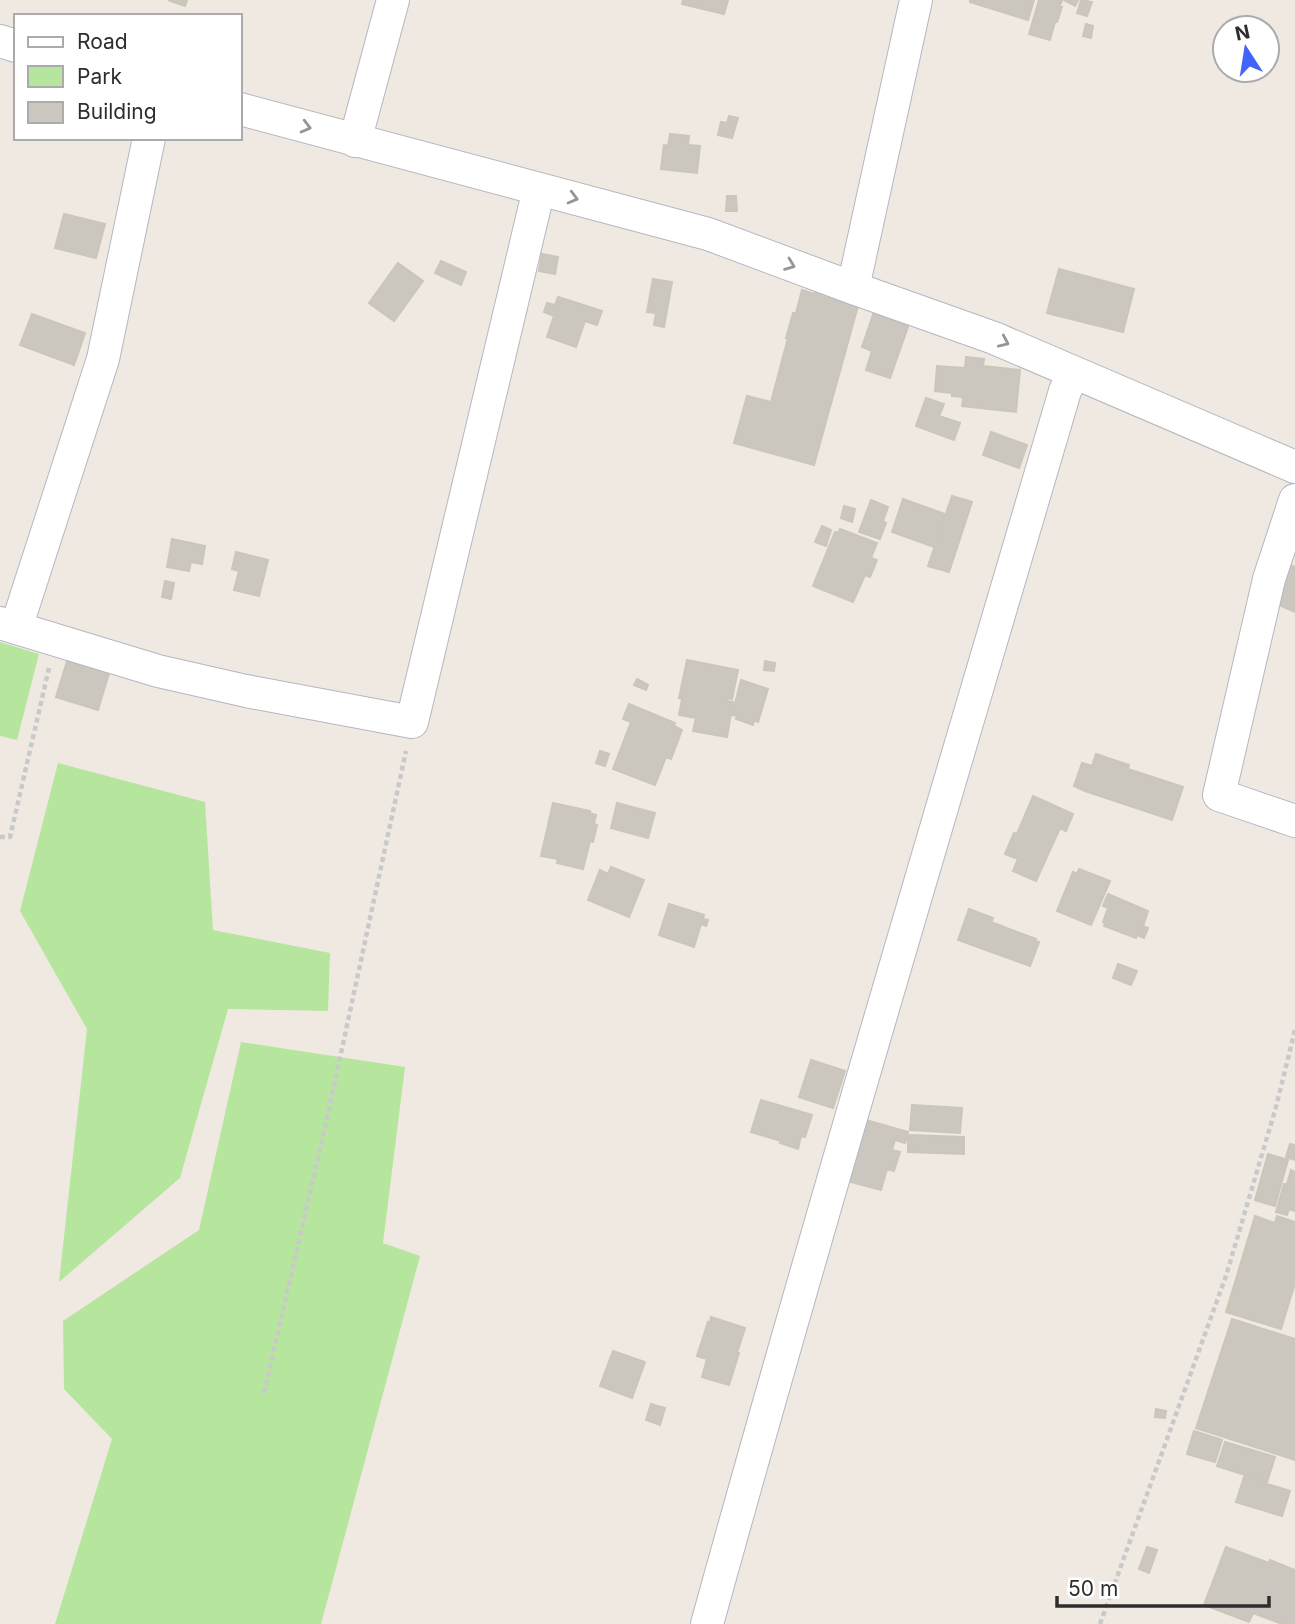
<svg xmlns="http://www.w3.org/2000/svg" width="1295" height="1624" font-family="Inter,sans-serif">
<style>
.green{fill:#b6e59e}
.building{fill:#cbc7bf;stroke:#cbc5ba;stroke-width:2}
.lines{fill:none;stroke-linecap:round;stroke-linejoin:round}
.minor-casing{stroke:#b4b7c1;stroke-width:34}
.path{stroke:#c9c9c9;stroke-width:4.5;stroke-dasharray:5 3.5;stroke-linecap:butt}
.minor{stroke:#fff;stroke-width:32}
.oneway{stroke:#969696}
</style>
<rect width="100%" height="100%" fill="#efe9e1"/>
<!-- green -->
<path class="green" d="M0,642L39,654L17,740L0,736Z
M58,763L205,802L213,930L330,953L328,1011L228,1009L180,1178L59,1282L87,1029L20,911Z
M241,1042L405,1067L383,1243L420,1256L321,1624H55L112,1439L64,1389L63,1321L199,1230Z"/>
<!-- building -->
<path class="building" d="M168,0H187L185,6Z
M683,0H728L724,14L682,4Z
M970,0H1034L1028,20L970,2Z
M1039,0H1058L1062,1L1059,7H1062L1057,22H1055L1050,40L1029,34Z
M1064,0H1078L1075,6Z
M1081,0L1092,2L1087,16L1077,13Z
M1086,24L1093,26L1091,38L1083,36Z
M729,116L738,118L732,138L718,135L721,122L727,123Z
M670,134L689,136L688,145L700,146L697,173L661,169L664,145L668,146Z
M727,196H736L737,211H726Z
M64,214L105,224L96,258L55,248Z
M542,254L558,257L555,274L539,271Z
M441,261L466,272L461,285L435,273Z
M398,263L423,281L394,321L369,303Z
M1059,269L1134,289L1123,332L1047,313Z
M653,279L672,282L664,327L654,325L656,313L647,312Z
M817,288L824,290L822,296L858,306L814,465L734,443L747,396L771,402L788,338H786L793,313H796L802,290L815,294Z
M558,297L602,311L597,325L585,321L576,347L547,337L554,316L544,312L547,303L555,305Z
M875,309L910,321L890,378L866,370L872,351L862,347Z
M32,314L85,333L74,365L20,345Z
M966,357L984,359L983,366L1020,370L1016,412L962,406L963,397L952,396V393L935,391L937,366L965,368Z
M926,398L944,404L939,416L960,423L954,440L916,426Z
M991,432L1027,445L1019,468L983,455Z
M952,496L972,502L949,572L928,566Z
M903,499L945,514L934,547L892,532Z
M871,500L888,507L883,521L886,523L880,539L859,532Z
M844,506L855,509L852,522L841,518Z
M822,526L831,530L826,546L815,542Z
M840,529L877,543L871,558L877,560L870,577L865,575L853,602L813,586L835,532L838,533Z
M172,539L205,546L202,564L191,562L189,571L167,567Z
M236,552L268,560L259,596L234,590L239,571L232,569Z
M1290,565L1295,567V612L1274,603Z
M165,581L174,583L171,599L162,597Z
M68,658L110,670L98,710L56,697Z
M687,660L738,670L732,699L728,698L727,701L733,702L727,737L693,731L696,718L679,715L682,699L679,698Z
M765,661L775,663L774,671L764,670Z
M637,679L648,685L646,690L634,685Z
M741,680L768,689L758,722L754,720L753,725L736,719L737,716L732,715Z
M629,704L675,723L674,726L682,730L671,759L666,757L655,785L613,769L631,722L623,719Z
M600,751L609,754L605,766L596,763Z
M1096,754L1129,765L1128,769L1183,787L1172,820L1085,791L1074,786L1082,763L1092,766Z
M1033,796L1073,814L1066,831L1060,828L1036,881L1013,871L1018,859L1005,854L1014,833L1017,834Z
M553,803L590,811V813L596,815L594,824L597,825L593,842L590,841L583,869L557,863L558,859L541,856Z
M617,803L655,813L648,838L611,828Z
M611,867L644,880L629,917L588,900L600,870L608,874Z
M1079,869L1110,881L1091,925L1057,911L1073,872L1077,874Z
M1108,894L1148,911L1143,926L1148,928L1144,938L1137,935L1136,938L1104,926L1105,923L1103,922L1108,908L1103,906Z
M669,904L704,915L703,919L708,920L706,926L701,924L694,947L659,935Z
M969,909L993,918L991,922L1036,939V941L1039,942L1030,966L958,940Z
M1118,964L1137,971L1131,985L1113,978Z
M811,1060L845,1071L833,1108L799,1097Z
M761,1100L812,1115L805,1137L801,1136L798,1149L780,1143L781,1141L751,1132Z
M912,1105L962,1108L960,1133L910,1130Z
M862,1119L908,1132L905,1143L895,1140L892,1150L900,1152L894,1171L887,1169L881,1190L844,1180Z
M908,1135L964,1137V1154L908,1152Z
M1290,1144L1295,1145V1160L1286,1157Z
M1268,1154L1288,1160L1275,1206L1255,1200Z
M1291,1170L1295,1172V1211L1289,1209L1287,1215L1276,1212L1284,1184H1287Z
M1255,1216L1275,1223L1277,1216L1295,1222V1283L1281,1329L1226,1312Z
M711,1317L745,1328L737,1353H739L729,1385L702,1377L707,1359L697,1356L708,1322L710,1323Z
M1232,1319L1295,1339V1460L1196,1428Z
M613,1351L645,1362L632,1398L600,1386Z
M651,1404L665,1408L660,1425L646,1420Z
M1156,1409L1166,1411L1165,1418L1155,1417Z
M1194,1431L1222,1440L1215,1462L1187,1454Z
M1225,1442L1275,1457L1267,1482L1217,1466Z
M1244,1477L1290,1491L1282,1516L1236,1502Z
M1147,1547L1157,1550L1149,1573L1139,1569Z
M1226,1547L1269,1563L1270,1560L1295,1570V1624H1282L1253,1613L1249,1622L1204,1605Z"/>
<g class="lines">
<!-- minor casing -->
<g class="minor-casing">
<path id="minor" d="M0,41L16,46
M240,109L708,234L853,288L994,338L1295,467
M355,141L393,0
M853,288L916,0
M1295,500L1269,579L1219,795L1295,821
M0,623L158,671L246,691L412,722L539,189
M16,628L103,359L149,138
M707,1624C821,1212 944,802 1065,391L1073,373"/>
</g>
<!-- path -->
<path class="path" d="M0,837H10L49,668
M264,1393L326,1123L406,751
M1100,1624L1226,1276L1276,1107L1295,1030"/>
<!-- minor -->
<use href="#minor" class="minor"/>
</g>
<!-- one-way arrows -->
<defs><path id="oneway-chevron" d="M-2-3.5L2.5 0L-2 3.5" fill="none" stroke-width="1.6" stroke-linecap="round" stroke-linejoin="round" transform="scale(1.75)"/></defs>
<g class="oneway">
<use href="#oneway-chevron" transform="translate(306 127) rotate(15)"/>
<use href="#oneway-chevron" transform="translate(573 198) rotate(15)"/>
<use href="#oneway-chevron" transform="translate(790 265) rotate(21)"/>
<use href="#oneway-chevron" transform="translate(1004 342) rotate(24)"/>
</g>
<!-- legend -->
<rect x="14" y="14" width="228" height="126" fill="#ffffff" stroke="#ababab" stroke-width="2"/>
<rect x="28" y="37" width="35" height="10" fill="#ffffff" stroke="#ababab" stroke-width="2"/>
<text x="77" y="49" font-size="21" fill="#2e2e2e">Road</text>
<rect x="28" y="66" width="35" height="21" fill="#b6e59e" stroke="#ababab" stroke-width="2"/>
<text x="77" y="84" font-size="21" fill="#2e2e2e">Park</text>
<rect x="28" y="102" width="35" height="21" fill="#cbc7bf" stroke="#ababab" stroke-width="2"/>
<text x="77" y="119" font-size="21" fill="#2e2e2e">Building</text>
<!-- north arrow -->
<g transform="translate(1246 49) rotate(348)"><circle r="33" fill="#ffffff" stroke="#ababab" stroke-width="2"/>
<path d="M0-5L12 26L0 18L-12 26Z" fill="#4264fb"/>
<text y="-10" font-size="19" font-weight="bold" text-anchor="middle" fill="#2e2e2e">N</text>
</g>
<!-- scale -->
<path d="M1057 1596v10h212v-10" fill="none" stroke="#2e2e2e" stroke-width="3.5"/>
<text x="1068" y="1596" font-size="21" fill="#2e2e2e" stroke="#ffffff" stroke-width="5" paint-order="stroke">50 m</text>
</svg>
